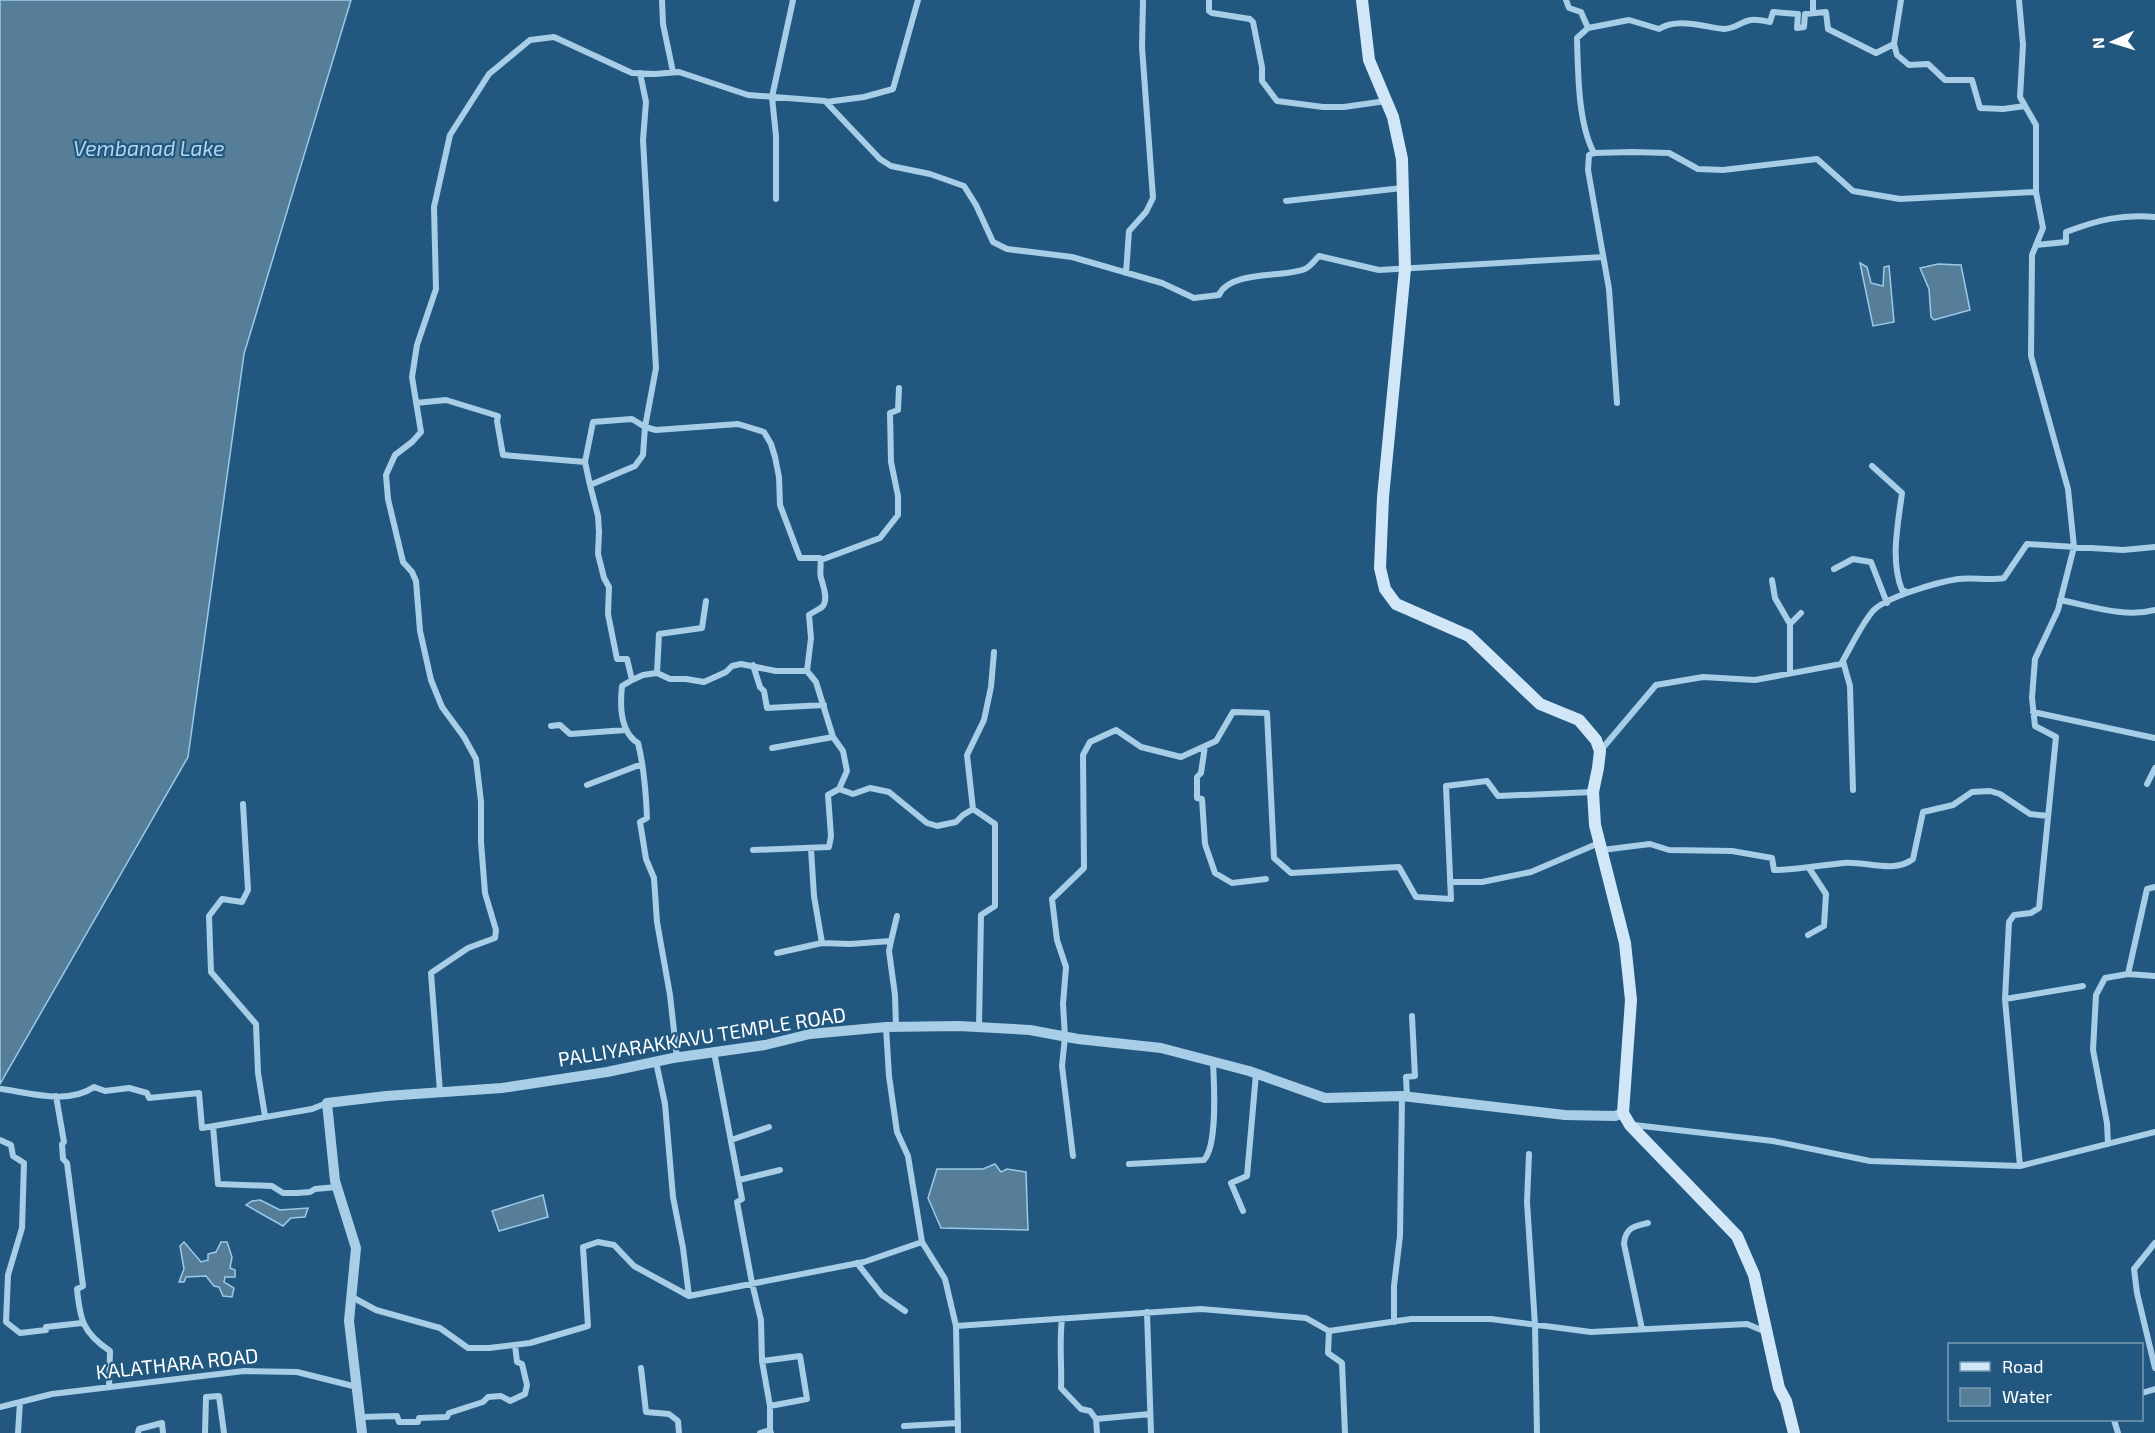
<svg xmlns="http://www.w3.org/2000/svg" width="2155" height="1433" font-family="'Exo 2',sans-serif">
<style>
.water{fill:#577e99;stroke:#9bcae8;stroke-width:1.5}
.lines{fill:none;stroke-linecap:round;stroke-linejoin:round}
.minor{stroke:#a7cde7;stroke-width:6}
.tertiary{stroke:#a7cde7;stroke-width:10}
.secondary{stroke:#d1e6f6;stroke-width:12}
.labels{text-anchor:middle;stroke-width:4.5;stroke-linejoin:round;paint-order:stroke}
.street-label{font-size:20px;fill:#fff;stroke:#22587f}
.water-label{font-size:21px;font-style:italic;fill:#b2d6ee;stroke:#22587f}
</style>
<rect width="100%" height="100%" fill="#22587f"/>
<!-- water -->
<path class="water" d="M0,0H351L244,354L188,757L0,1084Z
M1860,263L1867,267L1871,283L1883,286L1884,267L1889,266L1894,322L1873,326Z
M1938,264L1961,265L1970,310L1934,320L1931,317L1929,289L1920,268Z
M995,1164L1001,1172L1007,1169L1026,1172L1028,1230L941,1228L928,1198L937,1169H983Z
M543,1195L548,1217L499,1231L492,1211Z
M260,1200L280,1210L308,1208L305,1217L291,1218L283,1226L246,1205L252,1201Z
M184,1242L201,1262L208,1260V1254L216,1252L221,1242H227L232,1257L230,1268L235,1270V1277H225L224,1282L234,1288L232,1297L223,1296L219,1287L214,1286L206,1276L186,1277L184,1282H179L184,1269L180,1246Z"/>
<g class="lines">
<!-- minor -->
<path class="minor" d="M662,0L663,24L673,72
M1209,0V11L1212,13L1250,19L1253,22L1262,67V81L1277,101L1323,107H1344L1386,101
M1566,0L1569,8L1581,12L1588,28L1577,38C1578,72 1578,124 1594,153
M1813,0V13
M2019,0L2023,45L2020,97L2036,125V192
M1588,28L1629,20L1659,29C1678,17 1703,27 1724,29C1735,29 1742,21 1751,20C1757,19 1765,21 1770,22L1773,12L1798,14L1797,28L1804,27L1805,14L1826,12L1828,29L1876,53L1894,44L1897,55L1909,65L1928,64L1945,80H1972L1980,108L2003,109L2025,106
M1894,44L1901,0
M826,102L864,97L893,89L918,0
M776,199V136L772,97L793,0
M1286,201L1402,188
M2036,245L2066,242V232C2098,220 2121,214 2155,217
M1126,273L1129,231L1146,212L1153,198L1142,47L1143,0
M416,403L446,400L498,416L497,421L503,455L585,462L593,422L632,419L645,427L656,368L643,140L646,102L640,73
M1617,403L1609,289L1588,170L1589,155L1594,153L1632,152L1669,153L1698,169L1723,170L1817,159L1853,191L1900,199L2036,192L2043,228L2032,255L2031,356L2068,489L2074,547L2058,610L2035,659L2032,698L2035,726L2056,737L2039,908L2031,913L2014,915L2009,922L2005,999
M585,462L590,485L635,466L643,455L645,427L656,430L738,424L764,432L771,444L775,457L779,477L780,505L800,558H820C822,564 819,572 821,578C823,585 829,601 822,607C818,610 813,612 809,615L811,638L807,671L816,682L833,737L843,751L847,771L839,789L853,794L870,788L889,792L927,823L937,826L956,822L963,815L973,809
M1872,466L1902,493C1898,524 1890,560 1902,590L1907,592
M590,485L598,516L599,532L598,554L604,578L609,587L608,614L617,659H627L632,680L622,686C620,704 620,732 638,743C644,767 646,792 647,818L640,822L646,859L654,878L657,922L670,995L677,1058
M821,560L880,538L898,515V496L891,462L890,413L898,410L899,388
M1834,569L1853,559L1871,562L1887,603
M1772,580L1775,598L1790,624
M2060,600C2091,606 2124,618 2155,610
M1843,661L1850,686L1853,790
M753,665L760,687L764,691L767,708L824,705
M657,673L659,634L702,628L706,601
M1790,673V624L1801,613
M632,680L643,675L657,673L670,679H686L704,682L726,672L732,666L741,664L776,671H807
M2033,712L2155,738
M551,726L560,725L570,734L626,730
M1205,746L1201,773L1197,777V798L1202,799L1205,844L1215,873L1232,883L1266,879
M772,748L833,737
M1601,750L1656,685L1703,677L1755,680L1841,664C1851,647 1860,627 1872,612C1884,597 1939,582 1958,579C1974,577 1989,581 2004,578L2027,544L2123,550L2155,547
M2147,784L2155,768
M587,785L642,764
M243,804L248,890L242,902L222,899L209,916L211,972L256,1024L258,1073L265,1116
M811,849L814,896L822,943L850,944L891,941L889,951L895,995L896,1027
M753,850L829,847L831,836L828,795L839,789
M1602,850L1650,844L1669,850L1732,851L1772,858L1774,870H1777C1800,869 1822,865 1844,863C1867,861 1893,874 1913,859L1923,812L1953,805L1972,792L1990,791L2000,794L2030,814L2048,816
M1450,882H1482L1531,872L1599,843
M1808,935L1824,926L1826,894L1809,868
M891,941L897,916
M777,953L822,943
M2128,974L2147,889L2155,887
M886,1027L889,1076L897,1132L908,1156L922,1242L945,1279L956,1326L958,1433
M979,1027L981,915L995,906V824L973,809L967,755L984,720L991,687L994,652
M714,1052L742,1199L737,1202L752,1283L761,1320L762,1361L770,1406V1430
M656,1062L665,1104L673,1197L683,1248L689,1296
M2,1089C30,1093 68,1105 94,1087L105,1091L129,1088L147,1093L149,1098L199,1093L202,1128L312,1109L327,1103
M440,1092L431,973L468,948L495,938L496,930L485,893L481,842V802L476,759L464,737L442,707L431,680L420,631L416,581L412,572L403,562L388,499L386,475L395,455L412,442L421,432L412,377L417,345L436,289L434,207L450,135L489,74L530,40L554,37L632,73L655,74L679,72L748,95L825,101L880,159L891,166L930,174L964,186L976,205L993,242L1007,249L1072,257L1162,283L1194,298L1219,295C1230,270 1284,278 1305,269C1310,267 1315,260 1319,256L1379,270L1603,257
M56,1096L64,1142L62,1144L63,1159L67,1163L83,1286L77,1289C80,1320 83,1333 110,1351L109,1387
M1407,1096L1406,1077L1415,1076L1412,1016
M1634,1125L1773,1141L1870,1161L2020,1166L2005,999L2083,986
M213,1126L218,1184L272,1186L283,1193H297L310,1192L315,1189L337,1187
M0,1140L11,1145L13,1156L24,1163L22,1228L8,1275L6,1322L20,1333L46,1330V1327L82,1323
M731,1140L769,1127
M2108,1144L2107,1123L2093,1050L2096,995L2105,978L2128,974L2155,976
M1529,1154L1527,1202L1535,1325L1537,1433
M1073,1156L1062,1066L1065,1037L1063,1004L1066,967L1057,940L1052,899L1084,868L1083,755L1090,742L1116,730L1141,747L1181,757L1216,741L1233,712L1267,713L1274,858L1291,873L1399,867L1416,897L1451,899L1446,786L1487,781L1498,796L1593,792
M1129,1164L1204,1160C1218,1145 1214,1083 1213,1062
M2020,1166L2155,1132
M739,1180L780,1170
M1243,1211L1231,1183L1247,1176L1256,1074
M2155,1243L2134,1269L2137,1293L2155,1368
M857,1263L882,1295L905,1311
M352,1297L376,1310L440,1328L468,1348H489L530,1343L588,1326L583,1247L598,1242L614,1245L634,1266L689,1296L864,1262L922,1242
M1147,1312L1151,1433
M1062,1319C1059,1342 1062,1365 1061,1388L1081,1409L1090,1411L1096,1419
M1394,1322V1286L1400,1236L1402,1096
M956,1326L1201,1309L1306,1318L1329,1331L1411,1319H1491L1591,1332L1747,1324L1766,1332
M1642,1329L1624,1244C1625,1228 1634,1226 1648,1223
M1329,1331L1328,1353L1342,1363L1345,1433
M762,1361L800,1356L807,1399L770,1406
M641,1368L646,1412L669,1414L678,1421L679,1433
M2142,1393L2155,1389
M0,1407L52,1394L244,1371L297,1372L357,1387
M361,1417L397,1416L399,1422H418L419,1418L447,1417L449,1413L483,1402L488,1397L501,1396L510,1401L525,1394L527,1385L522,1364L517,1362L515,1345
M2114,1420L2118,1433
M904,1426L958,1423
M18,1433L20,1402
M138,1433L139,1429L162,1423L163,1433
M205,1433L206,1397L219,1396L224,1433
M760,1433L770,1430L771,1433
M1097,1433L1096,1419L1150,1414"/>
<!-- tertiary -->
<path class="tertiary" d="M362,1433L349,1321L356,1248L335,1181L327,1103L386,1096L502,1088L607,1072L673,1058L765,1045L810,1034L886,1027L959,1026L1030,1030L1078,1039L1161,1048L1249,1071L1325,1098L1402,1096L1565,1115L1615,1116L1623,1113"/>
<!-- secondary -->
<path class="secondary" d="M1362,0L1369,60L1393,117L1402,159L1405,269L1383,497L1380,568L1385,589L1396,604L1469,636L1540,704L1579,720L1596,740L1600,751L1598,768L1593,792L1595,825L1625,943L1631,1000L1623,1113L1630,1125L1737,1236L1754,1275L1779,1388L1786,1401L1794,1433"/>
</g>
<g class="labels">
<!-- street labels -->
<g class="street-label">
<text transform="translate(702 1037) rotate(-9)" y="7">PALLIYARAKKAVU TEMPLE ROAD</text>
<text transform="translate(177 1364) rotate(-6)" y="7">KALATHARA ROAD</text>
</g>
<!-- water labels -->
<g class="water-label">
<text x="149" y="156">Vembanad Lake</text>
</g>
</g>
<!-- legend -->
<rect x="1948" y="1343" width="195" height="78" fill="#22587f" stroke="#7a9bb2" stroke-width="1.5"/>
<rect x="1960" y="1362" width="30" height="9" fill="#d1e6f6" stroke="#7a9bb2" stroke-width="1.5"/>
<text x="2002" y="1373" font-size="18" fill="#ffffff">Road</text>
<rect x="1960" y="1388" width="30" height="18" fill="#577e99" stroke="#7a9bb2" stroke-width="1.5"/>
<text x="2002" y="1403" font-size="18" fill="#ffffff">Water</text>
<!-- north arrow -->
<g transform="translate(2113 42) rotate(266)" stroke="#22587f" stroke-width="4.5" paint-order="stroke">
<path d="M0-4.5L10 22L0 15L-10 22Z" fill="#ffffff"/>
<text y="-9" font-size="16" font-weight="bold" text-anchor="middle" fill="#ffffff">N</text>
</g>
</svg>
